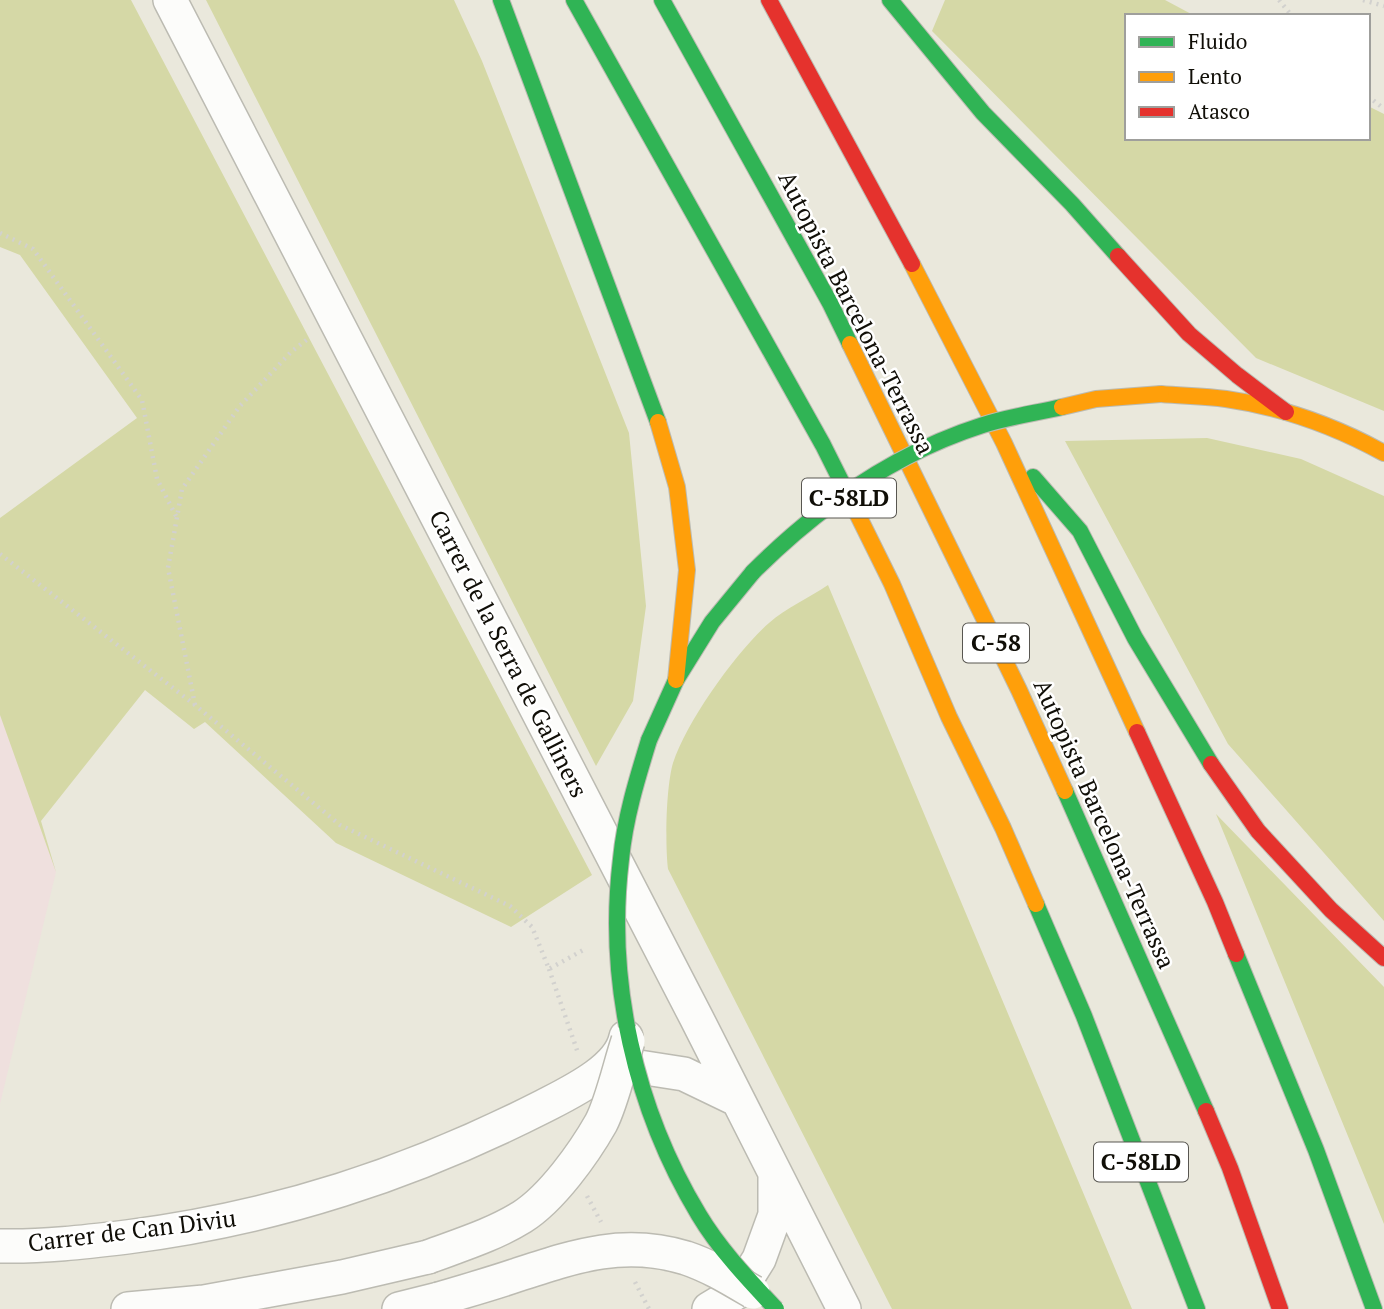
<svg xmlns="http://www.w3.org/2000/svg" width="1384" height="1309" font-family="'PT Serif',serif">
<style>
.commercial{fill:#efe0de}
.green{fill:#d5d8a6}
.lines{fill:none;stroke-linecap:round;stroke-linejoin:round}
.street-casing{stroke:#bcbbb2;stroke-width:36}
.fast-casing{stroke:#bcbbb2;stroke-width:18}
.slow-casing{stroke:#bcbbb2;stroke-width:18}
.jam-casing{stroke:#bcbbb2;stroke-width:18}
.path{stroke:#d2d1ce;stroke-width:4.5;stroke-dasharray:2 5;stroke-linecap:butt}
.street{stroke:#fcfcfa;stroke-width:33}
.fast{stroke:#30b455;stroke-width:16}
.slow{stroke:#ff9f0a;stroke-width:16}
.jam{stroke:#e5322d;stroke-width:16}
.street-bridge-casing{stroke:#bcbbb2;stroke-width:36;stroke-linecap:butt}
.fast-bridge-casing{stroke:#bcbbb2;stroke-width:18;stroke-linecap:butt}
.slow-bridge-casing{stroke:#bcbbb2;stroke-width:18;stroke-linecap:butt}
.street-bridge{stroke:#fcfcfa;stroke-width:33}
.fast-bridge{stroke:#30b455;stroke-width:16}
.slow-bridge{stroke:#ff9f0a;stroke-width:16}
.labels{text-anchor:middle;stroke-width:5;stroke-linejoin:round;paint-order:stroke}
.shield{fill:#fff;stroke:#585651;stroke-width:2}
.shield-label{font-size:23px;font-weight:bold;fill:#100e07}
.street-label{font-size:24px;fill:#100e07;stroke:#fff}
</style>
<rect width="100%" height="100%" fill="#eae8dc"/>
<!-- commercial -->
<path class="commercial" d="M0,704L56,872L0,1104Z"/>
<!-- green -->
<path class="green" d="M0,0H131L592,875L511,927L336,843L205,722L194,729L145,690L41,821L56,872L0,715V518L137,418L20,255L0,247Z
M206,0H454L482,61L629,433L646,606L633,701L596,766Z
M945,0H1165L1195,16H1127V138H1368V106L1384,114V411L1256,358L932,31Z
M1207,438L1301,459L1384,496V921L1228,744L1065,441Z
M828,585L1132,1309H892L668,869C665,844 666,787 673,763C687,721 736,652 769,623C786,608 809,598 828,585Z
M1216,814L1384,987V1224Z"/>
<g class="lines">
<!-- street casing -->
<g class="street-casing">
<path id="street" d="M170,0L696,1017L844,1309
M612,1067H639L684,1074L738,1100
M0,1246C42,1247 85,1242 127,1237C276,1218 410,1174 544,1106C571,1092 620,1069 626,1037
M128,1309L204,1302L342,1277L428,1257
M399,1309L439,1299
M709,1309L739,1291L759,1259L775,1215V1176"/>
</g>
<!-- fast casing -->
<g class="fast-casing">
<path id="fast" d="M501,0L658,422
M574,0L823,445L847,493
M662,0L830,303L850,344
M890,0L983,113L1072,204L1118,256
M1033,477L1080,531L1135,638L1211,764
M649,740L676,680L712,622L753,572
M1065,791L1206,1111
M1036,904L1084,1016L1197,1309
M1236,954L1316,1150L1374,1309"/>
</g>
<!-- slow casing -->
<g class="slow-casing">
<path id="slow" d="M912,264L1004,443L1137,732
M850,344L1019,690L1065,791
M1161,394C1183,396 1204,396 1226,399C1282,407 1335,426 1384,453
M658,422L677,487L687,570L676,680
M847,493L892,584L949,717L1003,828L1036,904"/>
</g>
<!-- jam casing -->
<g class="jam-casing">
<path id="jam" d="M769,0L912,264
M1118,256L1189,334L1237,375L1286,412
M1137,732L1215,902L1236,954
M1211,764L1258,831L1331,910L1384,958
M1206,1111L1230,1168L1280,1309"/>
</g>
<!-- path -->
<path class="path" d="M1279,0L1292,16
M1363,0L1384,6
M1368,96L1384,109
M0,233L33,249L142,400L157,479L177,518
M0,554L195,705L340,825L510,906L532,927L549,969L585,949
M195,705L168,568L182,489L239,407L291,352L309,338
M549,969L578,1053
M587,1196L601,1222
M635,1282L649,1309"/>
<!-- street -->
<use href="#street" class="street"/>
<!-- fast -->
<use href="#fast" class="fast"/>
<!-- slow -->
<use href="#slow" class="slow"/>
<!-- jam -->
<use href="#jam" class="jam"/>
<!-- street-bridge casing -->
<g class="street-bridge-casing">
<path id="street-bridge" d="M428,1257C460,1245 493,1235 522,1217C552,1198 584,1153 601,1123C612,1102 620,1065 628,1041
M439,1299C465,1291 491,1284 517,1275C575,1256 624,1239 686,1258C710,1266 731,1279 753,1292"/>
</g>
<!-- fast-bridge casing -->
<g class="fast-bridge-casing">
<path id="fast-bridge" d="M753,572C818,507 895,453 983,425C1008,417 1036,413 1062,407
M649,740C637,779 625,818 621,859C606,981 635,1109 699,1215C720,1250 748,1279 776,1309"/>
</g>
<!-- slow-bridge casing -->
<g class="slow-bridge-casing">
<path id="slow-bridge" d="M1062,407L1096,399L1161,394"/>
</g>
<!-- street-bridge -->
<use href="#street-bridge" class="street-bridge"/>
<!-- fast-bridge -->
<use href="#fast-bridge" class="fast-bridge"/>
<!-- slow-bridge -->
<use href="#slow-bridge" class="slow-bridge"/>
</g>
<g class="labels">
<!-- shield labels -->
<g class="shield">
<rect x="802" y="478.5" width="94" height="39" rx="5"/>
<rect x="963" y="623.5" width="66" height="39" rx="5"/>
<rect x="1094" y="1142.5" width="94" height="39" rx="5"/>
</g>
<g class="shield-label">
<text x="849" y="506">C-58LD</text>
<text x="996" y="651">C-58</text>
<text x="1141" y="1170">C-58LD</text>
</g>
<!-- street labels -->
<g class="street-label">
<text transform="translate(856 313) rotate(63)" y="8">Autopista Barcelona-Terrassa</text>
<text transform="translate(508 654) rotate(63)" y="8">Carrer de la Serra de Galliners</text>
<text transform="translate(1104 824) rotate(66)" y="8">Autopista Barcelona-Terrassa</text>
<text transform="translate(132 1231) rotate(-7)" y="8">Carrer de Can Diviu</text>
</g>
</g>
<!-- legend -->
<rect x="1125" y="14" width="245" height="126" fill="#ffffff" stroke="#9f9f9c" stroke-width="2"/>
<rect x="1139" y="37" width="35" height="10" fill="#30b455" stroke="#9f9f9c" stroke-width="2"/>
<text x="1188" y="49" font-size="21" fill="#100e07">Fluido</text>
<rect x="1139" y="72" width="35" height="10" fill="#ff9f0a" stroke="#9f9f9c" stroke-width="2"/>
<text x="1188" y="84" font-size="21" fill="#100e07">Lento</text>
<rect x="1139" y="107" width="35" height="10" fill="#e5322d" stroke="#9f9f9c" stroke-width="2"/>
<text x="1188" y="119" font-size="21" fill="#100e07">Atasco</text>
</svg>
